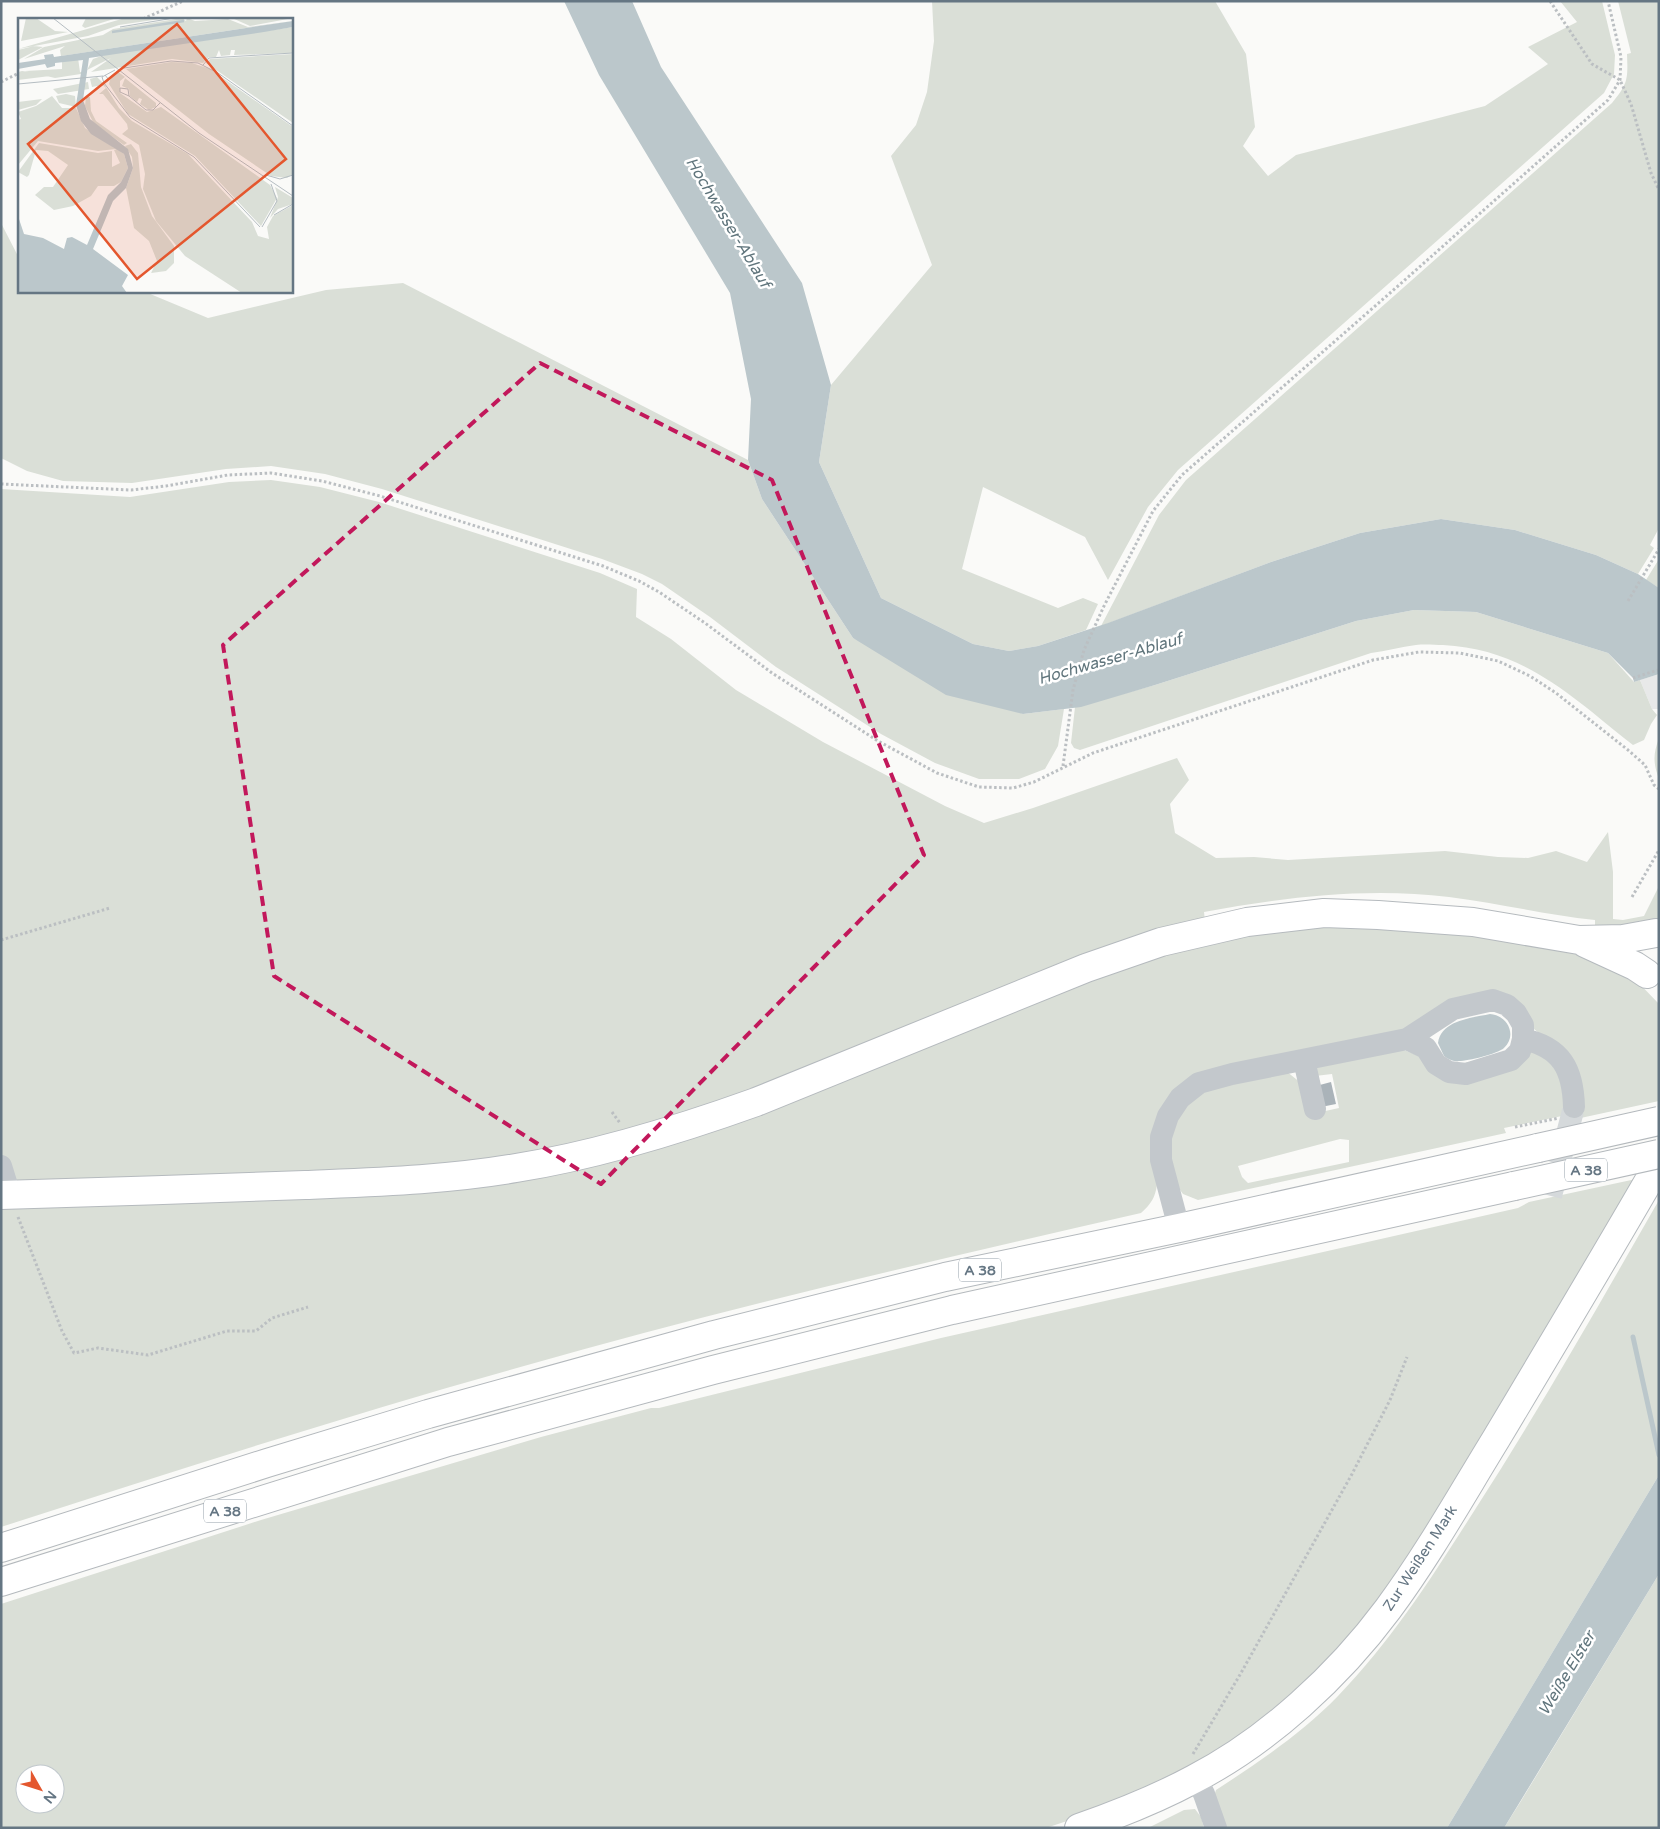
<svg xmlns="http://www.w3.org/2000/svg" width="1660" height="1829" font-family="'Varela Round',sans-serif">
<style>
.built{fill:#e8e9e9}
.green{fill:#dadfd7;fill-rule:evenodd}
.water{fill:#bbc7cb}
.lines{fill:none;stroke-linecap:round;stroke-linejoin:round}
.stream{stroke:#bbc7cb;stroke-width:5}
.building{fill:#aab3b9}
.minor-tunnel{stroke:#d5d9db;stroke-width:22;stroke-dasharray:22 11;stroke-linecap:butt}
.major-casing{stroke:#b5babe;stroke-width:30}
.highway-casing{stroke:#b4b9bd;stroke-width:30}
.path{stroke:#bbbfc2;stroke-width:3;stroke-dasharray:2.5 2.5;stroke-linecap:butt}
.minor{stroke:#c3c8cc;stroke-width:22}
.major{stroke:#fff;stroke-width:28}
.highway{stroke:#fff;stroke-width:28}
.highway-bridge-casing{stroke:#b4b9bd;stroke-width:30;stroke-linecap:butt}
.highway-bridge{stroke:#fff;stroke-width:28}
.marked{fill:none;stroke:#c2185b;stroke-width:4;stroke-dasharray:10 6;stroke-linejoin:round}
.labels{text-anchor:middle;stroke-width:5;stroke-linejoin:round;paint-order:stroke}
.shield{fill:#fff;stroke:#939fa8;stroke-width:1}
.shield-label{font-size:14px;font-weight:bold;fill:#657683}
.street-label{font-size:15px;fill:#657683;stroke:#fff}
.water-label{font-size:16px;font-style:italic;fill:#60757c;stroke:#fff}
.inset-river{fill:none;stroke:#bbc7cb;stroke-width:2.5}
.inset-road{fill:none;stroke:#b5bdc2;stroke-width:1}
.view{fill:#e4572e;fill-opacity:0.15;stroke:#e4572e;stroke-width:2.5}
.inset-edge{fill:none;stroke:#657683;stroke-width:2.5}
</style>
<rect width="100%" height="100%" fill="#fafaf8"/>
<!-- built -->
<path class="built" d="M1659,674V709H1652L1640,680Z"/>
<!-- green -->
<path class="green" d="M932,1H1215L1246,54L1255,127L1243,146L1268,176L1296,155L1485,106L1548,64L1528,47L1577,22L1560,1H1602L1615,55L1614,74L1604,93L1178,470L1148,507L1108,580L1085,537L983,487L962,569L1058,608L1083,598L1098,604L1086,630L1038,646L1009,651L973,644L881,598L819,462L831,385L932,265L891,156L916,125L927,92L934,41Z
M1618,1H1659V528L1650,545L1654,548L1638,574L1596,555L1515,530L1441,519L1360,533L1271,562L1101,626L1159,515L1186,480L1612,103C1628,84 1628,79 1627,54L1631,53Z
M1,223L19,258V291H143L208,318L326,290L403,283L748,460L762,499L853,638L1023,714L1064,709L1058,746L1045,769L1019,779H979L935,763L881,734L776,667L710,617L662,584L642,574L602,559L382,489L325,474L271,466L226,469L132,483L63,481L27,471L1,458Z
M271,480L320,487L379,502L600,573L637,589L636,617L671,639L736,690L823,742L945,806L984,823L1033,808L1177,758L1189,780L1170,804L1175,833L1216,858L1254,857L1288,860L1445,851L1498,857L1528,858L1556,851L1587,862L1608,832L1613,872V919L1623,920L1644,916L1659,886V919L1647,926L1595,928V920C1546,915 1498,903 1449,897C1367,887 1285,897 1204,912L1205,921L751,1093L564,1149L409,1170L1,1184V489L130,497L229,482Z
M1659,559V588L1646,580Z
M1414,610L1476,612L1608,653L1634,682L1640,680L1652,709L1657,715L1651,724L1644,740L1633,745C1572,697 1525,649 1443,645C1435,645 1425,644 1416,645C1401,647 1386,651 1371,653L1080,750L1074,748L1071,743L1075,707L1155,685L1356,621Z
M1659,738V779C1653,763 1653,754 1659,738Z
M1323,924L1436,926L1554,948L1609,963L1633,977L1659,1004V1101L1576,1119L1580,1092L1560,1050L1529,1025L1514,1002L1419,1026L1186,1081L1157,1185C1155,1198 1151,1204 1141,1213C935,1260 728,1308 524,1366C348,1415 175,1471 1,1527V1207L468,1185L1089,978L1215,939Z
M1399,1048L1419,1056L1430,1069L1526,1052H1544L1562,1071L1567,1115L1504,1128L1506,1133L1198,1200L1183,1194L1170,1176L1166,1154L1173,1119L1203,1090L1286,1071L1301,1083L1307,1115L1339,1108L1332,1074L1315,1076L1316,1069L1320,1063ZM1340,1139L1349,1140V1162L1248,1183L1242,1177L1238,1166Z
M1636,1179L1413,1554L1338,1654L1240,1739L1121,1803L1046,1828H1V1604L261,1520L541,1437L651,1408H659L941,1338L1518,1208L1529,1202ZM25,1774H55V1804H25Z
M1659,1200V1475L1447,1828H1225L1214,1796L1216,1790C1259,1762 1302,1733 1338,1696C1393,1639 1434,1574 1476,1508C1541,1407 1600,1303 1659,1200Z
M1659,1574V1828H1504L1521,1801Z
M1195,1809L1201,1817L1204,1828H1148L1184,1810Z"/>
<!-- water -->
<path class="water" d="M564,1H632L661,67L802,283L831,385L819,462L881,598L973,644L1009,651L1038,646L1108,623L1271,562L1360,533L1441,519L1515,530L1596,555L1638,574L1659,588V674L1634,682L1633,678L1608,653L1476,612L1414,610L1356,621L1155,685L1081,707L1023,714L946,695L853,638L762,499L748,460L751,399L730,293L599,75Z
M1490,1014C1507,1015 1518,1035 1504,1048C1497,1054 1468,1061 1459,1061C1453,1062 1448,1059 1444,1056L1438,1043C1441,1020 1472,1018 1490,1014Z
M1659,1475V1574L1504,1828H1447Z"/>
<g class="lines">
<!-- stream -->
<path class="stream" d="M1633,1337L1659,1455"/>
</g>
<!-- building -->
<path class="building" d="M1331,1082L1336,1104L1321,1107L1316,1086Z"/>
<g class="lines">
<!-- minor-tunnel -->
<path class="minor-tunnel" d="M1551,1196L1574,1107"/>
<!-- major casing -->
<g class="major-casing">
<path id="major" d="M1585,943L1635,966L1647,974
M1,1195C102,1192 204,1189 305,1185C375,1182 446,1180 516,1168C598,1155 678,1130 756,1102L1086,968L1161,942L1247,922L1324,913L1378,915L1473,922L1579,940L1623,939L1656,933
M1079,1828C1119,1814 1157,1799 1194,1779C1268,1741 1339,1675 1388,1609C1428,1555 1461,1496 1496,1439C1548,1352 1600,1265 1651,1177"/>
</g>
<!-- highway casing -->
<g class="highway-casing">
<path id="highway" d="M1,1548L267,1463L428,1414L714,1335L945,1277L1179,1228L1538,1148
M1,1582L448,1442L713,1370L952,1310L1514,1186"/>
</g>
<!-- path -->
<path class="path" d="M1550,1L1592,64L1620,80L1631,104L1651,173L1659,190
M143,19L183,1
M1,82L19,73
M1,484L131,490L166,486L228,475L271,473L322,481L380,496L603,566L639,581L659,592L705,623L772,673L878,741L937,773L979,787L1013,788L1034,782L1093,753L1373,660L1419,652L1460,653L1498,661L1530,676L1556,693L1628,750L1645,765L1654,785L1659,789
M1628,601L1659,549
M1633,678L1658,670
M1063,766L1073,690L1084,650L1104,606L1153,511L1182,475L1398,286L1608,100L1620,80L1621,57L1608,1
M1632,897L1659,850
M1,940L110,908
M612,1112L620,1123
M1515,1127L1559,1118
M18,1217L62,1331L74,1353L98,1348L148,1355L227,1331H256L272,1318L308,1307
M1193,1754L1241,1673L1352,1474L1390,1400L1407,1357"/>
<!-- minor -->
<path class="minor" d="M1523,1039C1562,1047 1573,1070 1574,1107
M1304,1060L1315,1109
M1,1166L10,1195
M1179,1228L1161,1160V1137L1168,1116L1180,1098L1199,1083L1232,1074L1407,1039L1426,1048L1436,1064L1449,1072L1466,1074L1511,1060L1520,1051L1523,1039V1025L1516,1013L1507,1005L1493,1000L1453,1009L1407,1039
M1196,1778L1204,1794L1216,1828"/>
<!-- major -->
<use href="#major" class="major"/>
<!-- highway -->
<use href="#highway" class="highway"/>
<!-- highway-bridge casing -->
<g class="highway-bridge-casing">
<path id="highway-bridge" d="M1538,1148L1659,1121
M1514,1186L1659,1154"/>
</g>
<!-- highway-bridge -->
<use href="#highway-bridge" class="highway-bridge"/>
</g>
<!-- marked area -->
<path class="marked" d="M540,363L772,480L924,855L601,1184L274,976L223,645Z"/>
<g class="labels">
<!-- shield labels -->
<g class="shield">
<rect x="1565" y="1158.5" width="42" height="23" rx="4"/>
<rect x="959" y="1258.5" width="42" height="23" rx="4"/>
<rect x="204" y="1499.5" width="42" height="23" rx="4"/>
</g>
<g class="shield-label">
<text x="1586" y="1175">A 38</text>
<text x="980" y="1275">A 38</text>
<text x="225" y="1516">A 38</text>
</g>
<!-- street labels -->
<g class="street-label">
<text transform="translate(1420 1558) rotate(-57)" y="5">Zur Weißen Mark</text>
</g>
<!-- water labels -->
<g class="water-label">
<text transform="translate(729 222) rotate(59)" y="6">Hochwasser-Ablauf</text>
<text transform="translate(1110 658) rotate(-16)" y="6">Hochwasser-Ablauf</text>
<text transform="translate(1566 1673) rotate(-59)" y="6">Weiße Elster</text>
</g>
</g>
<!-- overview -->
<g transform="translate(18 18)">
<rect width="275" height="275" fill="#fafaf8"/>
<path d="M8,0H18L37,13L50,14L3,23ZM68,0H99L67,10L64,8ZM107,0H149L101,7L70,18L0,31ZM164,0L168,3L169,0L177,3L210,1L230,9L275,3L43,38L42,32L47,28L6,41L26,29L85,17L95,11ZM214,0H275L232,8ZM275,9V35L216,37L217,32H213L212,37L203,38L201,32L198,39H191L185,45L154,41L73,54L93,40L69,52L75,41L89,36ZM16,28L25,29L0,42V32ZM275,36V105L188,45L192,41ZM60,40L62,54L69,55L37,60L7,53L44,51V44ZM153,44L174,45L192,51L275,109V156L269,160L253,158L191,116L108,51ZM4,53L19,55L32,58L0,62V54ZM99,53L107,59L102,63V75L129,94L143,89L252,167L259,180L243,208L177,138L110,96L91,66L93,58ZM79,59L86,66L101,90L114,103L170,136L234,204L240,218L251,221L249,209L255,198L275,187V275H224L167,238L138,203L125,171L127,156L121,127L104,116L110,111L109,106L85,76H81L88,70L85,67L74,69L72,61ZM107,60L138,85V89L131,92L122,86L124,81L121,80L119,84L112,78L111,71L104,68ZM70,64L71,71L40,76L35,71ZM48,76L57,78L58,89L41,85L38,78ZM34,78L44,90H58L67,110L98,131L80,133L20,123L0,147V102L3,101L0,94L18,88ZM68,79H72L73,93L78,103L109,125L106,127L76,106L67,88ZM24,81L18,87L0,92V84ZM21,125L80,135L94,133V149L102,145L96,132L99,131L106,136L110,150L103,164L96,168H80L73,178L55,188L36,192L17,177L26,169H35L50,147L30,133L18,132L11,157L9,159L0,154ZM113,126L120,135L123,169L134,198L156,228V245L148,253L133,255L139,243L131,223L116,210L108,170L115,150L114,139L107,128ZM257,169L275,180V186L260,191L252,200L260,179Z" fill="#dadfd7"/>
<path d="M275,3V9L246,14L71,40L65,82L72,101L110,131L115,150L108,170L95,183L75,231L110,257L104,268L109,275H0V198L6,216L25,220L46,231L49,220L54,219L69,227L90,177L103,164L110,150L106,136L73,116L63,103L58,87L65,42L37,45V48L29,50L27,46L0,51V45L27,41L26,37L35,36L36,39Z" fill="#bbc7cb"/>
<path class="inset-river" d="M94,14L166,3"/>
<path class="inset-road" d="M35,0L181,115L275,178M102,9L156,0M185,47L191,40L275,35M106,50L153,43L180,45L200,55L275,108M87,57L91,62L86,65L84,59L97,52M86,65L112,99L176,139L242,209M0,66L85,58M111,78L102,74V70L110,71L111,78L128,92H135L142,85M248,157L262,161L275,157M256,197L275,186M244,209L259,183L253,166"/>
<path class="view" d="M159,6L268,141L119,261L10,126Z"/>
<rect width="275" height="275" class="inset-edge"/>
</g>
<!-- border -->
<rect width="1660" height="1829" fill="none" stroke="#657683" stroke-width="5"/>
<!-- north arrow -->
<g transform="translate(40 1789) rotate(129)"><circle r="24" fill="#ffffff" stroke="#c1c8cd"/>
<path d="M0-4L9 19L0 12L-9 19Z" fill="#e4572e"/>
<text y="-8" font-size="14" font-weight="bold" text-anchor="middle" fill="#657683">N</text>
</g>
</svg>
